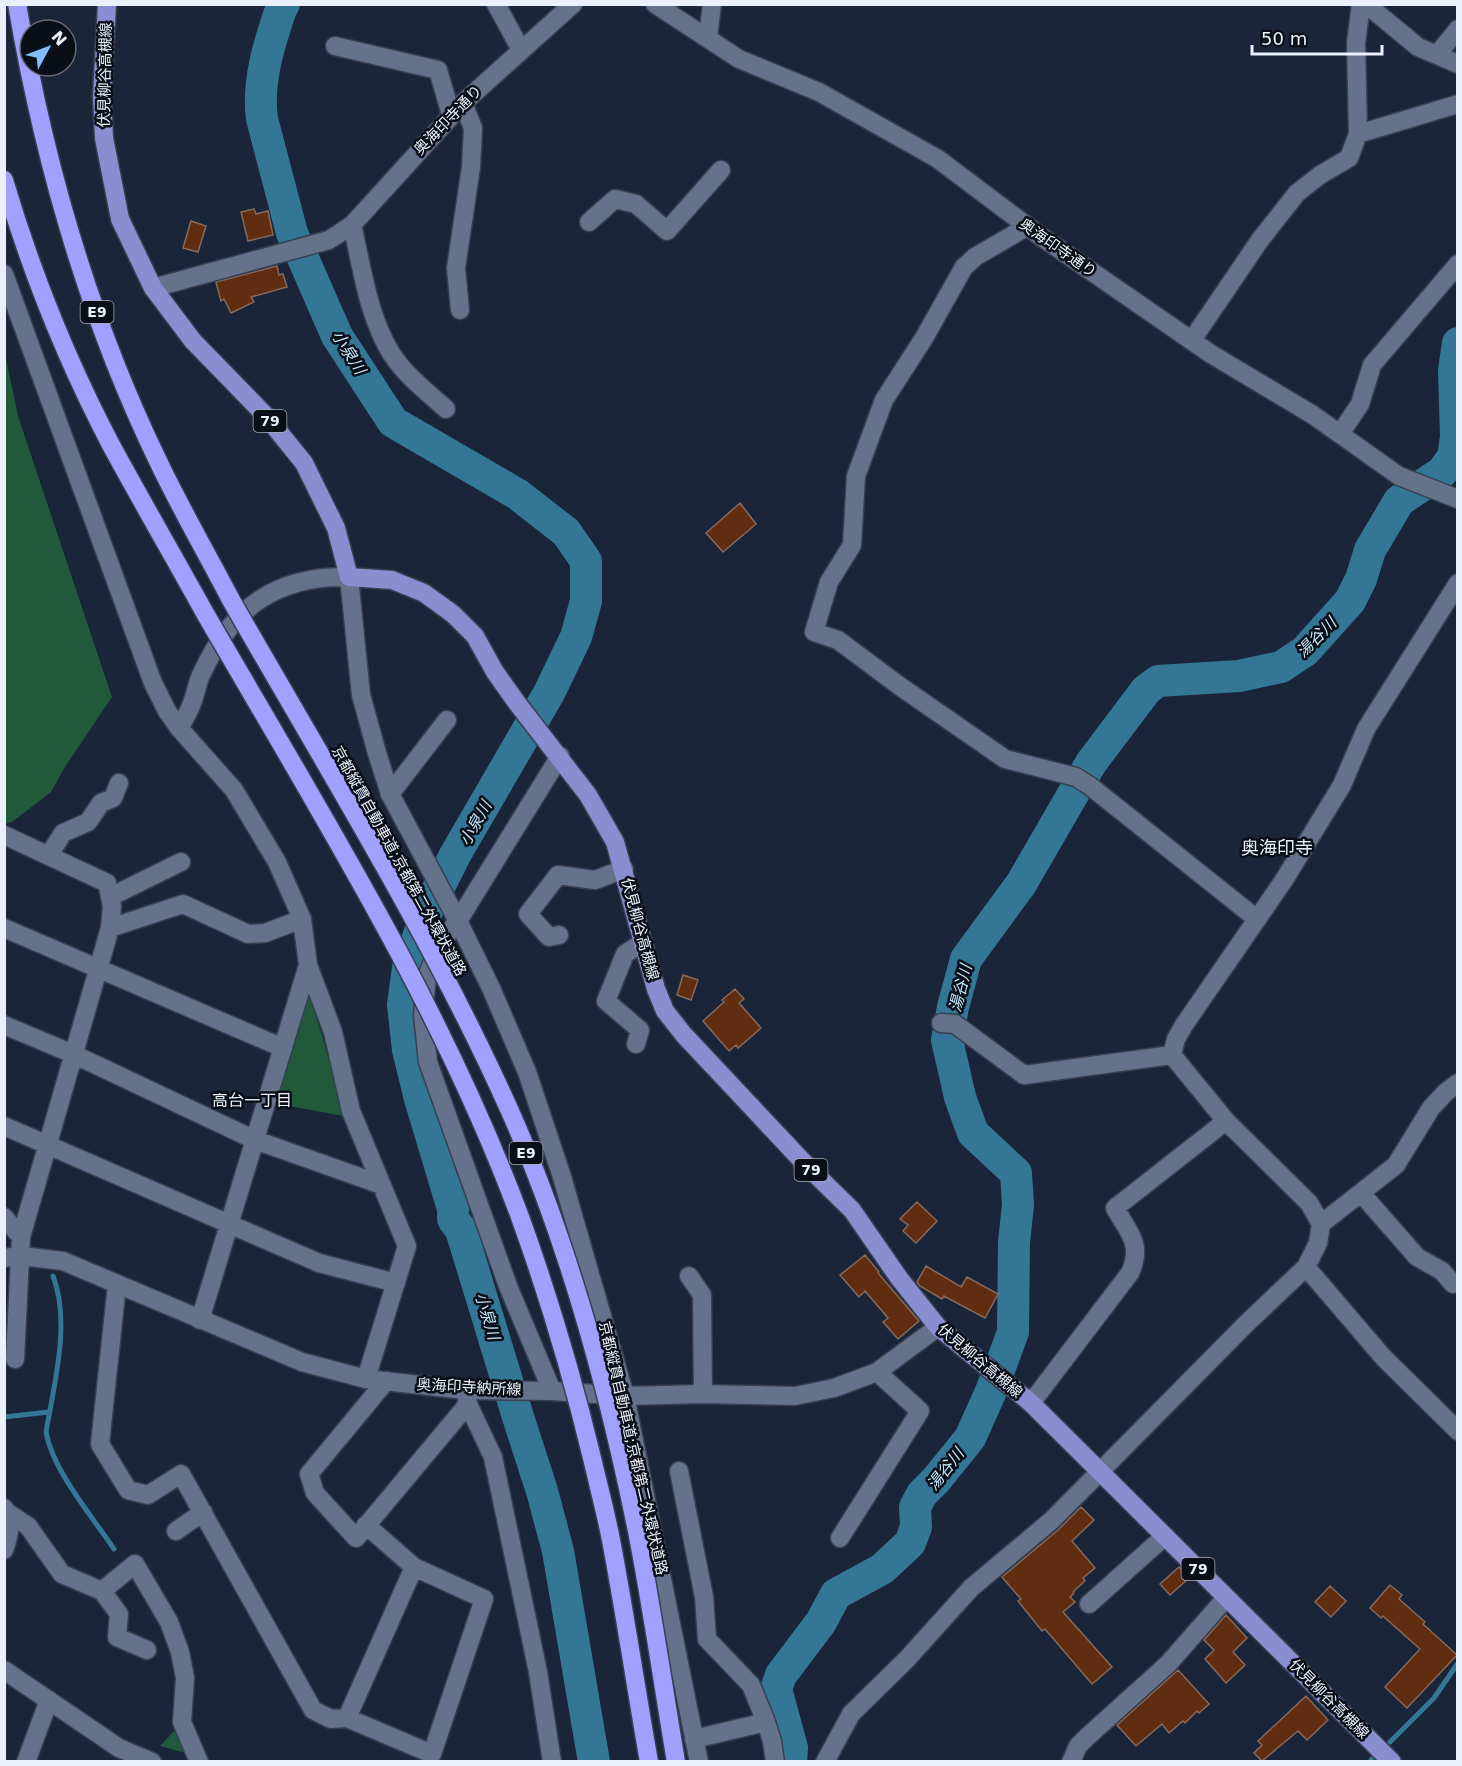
<svg xmlns="http://www.w3.org/2000/svg" width="1462" height="1766" font-family="'DejaVu Sans','Noto Sans JP',sans-serif">
<style>
.green{fill:#205a3b}
.lines{fill:none;stroke-linecap:round;stroke-linejoin:round}
.stream{stroke:#337696;stroke-width:5}
.river{stroke:#337696;stroke-width:32}
.building{fill:#602d11;stroke:#876a5c;stroke-width:1.5}
.street-casing{stroke:#373f50;stroke-width:21}
.secondary-casing{stroke:#373f50;stroke-width:21}
.primary-casing{stroke:#373f50;stroke-width:21}
.highway-casing{stroke:#373f50;stroke-width:21}
.street{stroke:#64728b;stroke-width:18}
.secondary{stroke:#64728b;stroke-width:18}
.primary{stroke:#888ed0;stroke-width:18}
.highway{stroke:#a0a0fe;stroke-width:18}
.highway-bridge-casing{stroke:#373f50;stroke-width:21;stroke-linecap:butt}
.highway-bridge{stroke:#a0a0fe;stroke-width:18}
.labels{text-anchor:middle;stroke-width:5;stroke-linejoin:round;paint-order:stroke}
.shield{fill:#090e17;stroke:#a6adb7;stroke-width:1.5}
.shield-label{font-size:14px;font-weight:bold;fill:#eaf1fc}
.street-label{font-size:15px;fill:#eaf1fc;stroke:#090e17}
.water-label{font-size:16px;font-style:italic;fill:#c3e7fa;stroke:#090e17}
.neighbourhood-label{font-size:16px;fill:#eaf1fc;stroke:#090e17}
.quarter-label{font-size:18px;fill:#eaf1fc;stroke:#090e17}
</style>
<rect width="100%" height="100%" fill="#1a253a"/>
<!-- green -->
<path class="green" d="M5,354L18,416L112,697L65,767L51,792L12,822L5,824Z
M308,993L322,1035L344,1116L273,1103Z
M175,1730L186,1753L160,1746Z"/>
<g class="lines">
<!-- stream -->
<path class="stream" d="M53,1276C71,1322 54,1385 46,1432C53,1471 92,1516 114,1549
M4,1417L49,1412
M1390,1742L1434,1698L1458,1663
M1370,1762L1372,1759"/>
<!-- river -->
<path class="river" d="M284,4L281,9C269,44 257,82 262,119L292,233L313,281L337,336L393,422L517,494L566,532L586,561V601L576,637L549,693L455,855L426,913L408,968L403,1005L408,1050L420,1099L453,1209V1219L461,1230L519,1420L542,1491L558,1551L594,1762
M791,1762L792,1748L776,1689L781,1675L821,1622L836,1594L882,1569L910,1543L916,1527L915,1507L922,1494L936,1480L970,1438L992,1389L1013,1332L1014,1242L1018,1205L1016,1173L973,1133L960,1097L947,1040L953,1007L966,959L1021,884L1091,763L1146,690L1158,681L1239,676L1281,667L1305,651L1350,601L1361,579L1370,550L1399,501L1442,472L1453,457L1456,437L1454,370L1458,343"/>
</g>
<!-- building -->
<path class="building" d="M254,209L256,214L268,211L273,235L248,241L241,212Z
M191,221L206,226L198,252L183,248Z
M277,266L279,275L283,274L287,287L251,297L254,302L231,313L224,299L221,301L216,282Z
M740,503L756,524L723,552L706,533Z
M683,975L698,980L691,1000L677,995Z
M735,989L744,999L739,1003L761,1028L738,1048L736,1045L729,1051L703,1021L724,1002L722,1000Z
M917,1202L937,1221L916,1243L903,1231L908,1225L900,1219Z
M865,1255L879,1272L878,1273L919,1321L898,1339L883,1322L888,1318L865,1291L859,1297L840,1275Z
M926,1266L961,1287L967,1277L998,1294L985,1318L944,1296L942,1299L920,1286L917,1282Z
M1081,1507L1094,1520L1072,1541L1095,1568L1083,1578L1085,1581L1073,1592L1074,1593L1070,1597L1075,1602L1063,1612L1112,1667L1092,1684L1045,1629L1042,1631L1018,1601L1021,1599L1002,1577L1058,1530Z
M1179,1567L1189,1578L1170,1595L1160,1584Z
M1390,1585L1402,1595L1399,1599L1425,1622L1423,1624L1457,1655L1407,1708L1385,1687L1420,1649L1383,1616L1381,1618L1370,1608Z
M1330,1586L1346,1601L1331,1617L1315,1602Z
M1226,1615L1247,1638L1233,1652L1245,1665L1226,1683L1205,1659L1214,1650L1204,1640Z
M1178,1670L1209,1704L1199,1713L1197,1711L1185,1723L1183,1721L1169,1733L1162,1724L1136,1746L1117,1725Z
M1306,1696L1328,1720L1307,1740L1298,1731L1262,1761L1254,1753L1262,1745L1258,1741Z"/>
<g class="lines">
<!-- street casing -->
<g class="street-casing">
<path id="street" d="M496,4L521,50
M1366,4L1418,47L1458,64
M708,38L712,4
M335,46L438,70L451,115
M1437,55L1458,29
M1358,134L1458,104
M589,222L615,199L636,204L667,231L721,170
M352,225C362,267 368,316 391,353C405,375 427,392 446,409
M1028,226L975,257L964,267L924,338L884,400L856,476L852,545L829,582L814,632L838,640L901,687L1005,759L1076,777L1090,786L1257,919
M4,274L153,683L167,711L179,728L234,790L277,862L302,919L308,965L333,1032L351,1111L407,1246L366,1379
M460,310L456,268L471,167L473,128L463,103
M1192,340L1260,240L1297,193L1320,175L1349,158L1358,134L1356,43L1361,4
M1340,434L1360,404L1372,365L1458,264
M390,794L447,720
M4,835L107,883L112,906L110,928L21,1237L15,1359
M49,855L63,833L88,822L101,803L113,798L119,783
M110,897L181,862
M4,928L283,1048
M110,928L183,904L248,934L265,933L302,919
M559,935L549,937L528,914L558,875L595,880L624,869
M941,1023L955,1024L1024,1075L1172,1055
M4,1025L73,1054L255,1140L382,1185
M636,1044L640,1030L606,1001L625,954L643,942
M1172,1055L1176,1039L1184,1025L1284,880L1342,785L1366,729L1458,583
M4,1126L319,1263L396,1283
M1361,1193L1417,1257L1442,1271L1453,1284
M4,1217L21,1237
M1321,1224L1396,1165L1431,1108L1446,1092L1458,1083
M1306,1267L1383,1357L1458,1431
M689,1276L702,1295L703,1394
M117,1284L100,1444L128,1490L148,1495L181,1474L313,1710L331,1719L347,1718L414,1567
M200,1320L308,965
M386,1381L309,1474L315,1493L356,1538L468,1404
M465,1390L468,1404L493,1457L538,1672L552,1762
M552,1391L508,1286L428,1062L423,1015L427,976L441,942L458,921L560,756
M1031,1403L1130,1273C1143,1244 1129,1233 1115,1208L1226,1121
M679,1471L704,1597L707,1639L751,1685L766,1722
M8,1513L28,1526L62,1574L102,1591L119,1614L117,1637L147,1650
M176,1531L203,1512
M840,1538L920,1411L877,1372
M102,1591L135,1564L169,1622L180,1652L185,1678L182,1722L199,1762
M1089,1604L1165,1536
M4,1670L119,1748L152,1762
M347,1718L432,1754L484,1599L414,1567L366,1525
M694,1739L766,1722L772,1741L775,1762
M26,1762L49,1700
M825,1762L851,1714L907,1659L971,1588L1052,1520L1247,1323L1306,1267L1318,1243L1321,1224L1309,1203L1226,1121L1172,1055
M1071,1762L1078,1746L1087,1737L1168,1664L1226,1598"/>
</g>
<!-- secondary casing -->
<g class="secondary-casing">
<path id="secondary" d="M655,4L739,59L819,92L938,159L1043,238L1211,354L1313,415L1399,476L1458,499
M153,288L329,240L352,225L463,103L573,4
M179,728C184,720 189,712 192,703C196,694 197,682 202,673C232,608 276,575 349,577L361,695L377,753L390,794L458,921L491,988L527,1072L562,1177L625,1396L699,1762
M4,1258L21,1256L63,1261L302,1362L366,1379L465,1390L552,1391L625,1396L703,1394L795,1396L834,1388L877,1372L938,1327
M4,1508C13,1520 9,1537 4,1550"/>
</g>
<!-- primary casing -->
<g class="primary-casing">
<path id="primary" d="M107,4L102,96L104,138L120,219L153,288L193,341L266,416L304,463L336,528L349,577L392,580L424,593L453,614L475,636L495,672L517,703L588,795L615,842L656,989L665,1011L684,1035L808,1167L852,1210L899,1278L938,1327L1031,1403L1392,1762"/>
</g>
<!-- highway casing -->
<g class="highway-casing">
<path id="highway" d="M17,4C44,162 89,319 159,463C181,509 207,554 231,600
M4,180C31,271 67,361 111,445C142,502 175,559 206,615"/>
</g>
<!-- street -->
<use href="#street" class="street"/>
<!-- secondary -->
<use href="#secondary" class="secondary"/>
<!-- primary -->
<use href="#primary" class="primary"/>
<!-- highway -->
<use href="#highway" class="highway"/>
<!-- highway-bridge casing -->
<g class="highway-bridge-casing">
<path id="highway-bridge" d="M231,600C326,767 430,933 509,1109C569,1243 608,1388 637,1531C652,1608 663,1685 676,1762
M206,615C319,811 441,1004 520,1217C549,1297 573,1379 593,1462C599,1488 606,1514 611,1540C625,1614 636,1688 649,1762"/>
</g>
<!-- highway-bridge -->
<use href="#highway-bridge" class="highway-bridge"/>
</g>
<g class="labels">
<!-- shield labels -->
<g class="shield">
<rect x="80.5" y="301" width="33" height="22" rx="4.5"/>
<rect x="253.5" y="410" width="33" height="22" rx="4.5"/>
<rect x="509.5" y="1142" width="33" height="22" rx="4.5"/>
<rect x="794.5" y="1159" width="33" height="22" rx="4.5"/>
<rect x="1181.5" y="1558" width="33" height="22" rx="4.5"/>
</g>
<g class="shield-label">
<text x="97" y="317">E9</text>
<text x="270" y="426">79</text>
<text x="526" y="1158">E9</text>
<text x="811" y="1175">79</text>
<text x="1198" y="1574">79</text>
</g>
<!-- street labels -->
<g class="street-label">
<text transform="translate(105 75) rotate(-89)" y="5">伏見柳谷高槻線</text>
<text transform="translate(448 120) rotate(-46)" y="5">奥海印寺通り</text>
<text transform="translate(1058 248) rotate(35)" y="5">奥海印寺通り</text>
<text transform="translate(399 861) rotate(61)" y="5">京都縦貫自動車道;京都第二外環状道路</text>
<text transform="translate(640 929) rotate(75)" y="5">伏見柳谷高槻線</text>
<text transform="translate(980 1361) rotate(40)" y="5">伏見柳谷高槻線</text>
<text transform="translate(469 1387) rotate(3)" y="5">奥海印寺納所線</text>
<text transform="translate(633 1448) rotate(77)" y="5">京都縦貫自動車道;京都第二外環状道路</text>
<text transform="translate(1329 1699) rotate(45)" y="5">伏見柳谷高槻線</text>
</g>
<!-- water labels -->
<g class="water-label">
<text transform="translate(349 352) rotate(58)" y="6">小泉川</text>
<text transform="translate(1316 637) rotate(-45)" y="6">湯谷川</text>
<text transform="translate(475 823) rotate(-61)" y="6">小泉川</text>
<text transform="translate(960 988) rotate(-76)" y="6">湯谷川</text>
<text transform="translate(488 1316) rotate(73)" y="6">小泉川</text>
<text transform="translate(945 1469) rotate(-52)" y="6">湯谷川</text>
</g>
<!-- neighbourhood labels -->
<g class="neighbourhood-label">
<text x="252" y="1106">高台一丁目</text>
</g>
<!-- quarter labels -->
<g class="quarter-label">
<text x="1277" y="854">奥海印寺</text>
</g>
</g>
<!-- border -->
<rect width="1462" height="1766" fill="none" stroke="#eaf1fc" stroke-width="12"/>
<!-- north arrow -->
<g transform="translate(48 48) rotate(49)"><circle r="28" fill="#090e17" stroke="#636973" stroke-width="1.5"/>
<path d="M0-4.5L10 22L0 15L-10 22Z" fill="#84bcfb"/>
<text y="-9" font-size="16" font-weight="bold" text-anchor="middle" fill="#eaf1fc">N</text>
</g>
<!-- scale -->
<path d="M1252 45v9h130v-9" fill="none" stroke="#eaf1fc" stroke-width="3"/>
<text x="1261" y="45" font-size="18" fill="#eaf1fc" stroke="#090e17" stroke-width="4.5" paint-order="stroke">50 m</text>
</svg>
